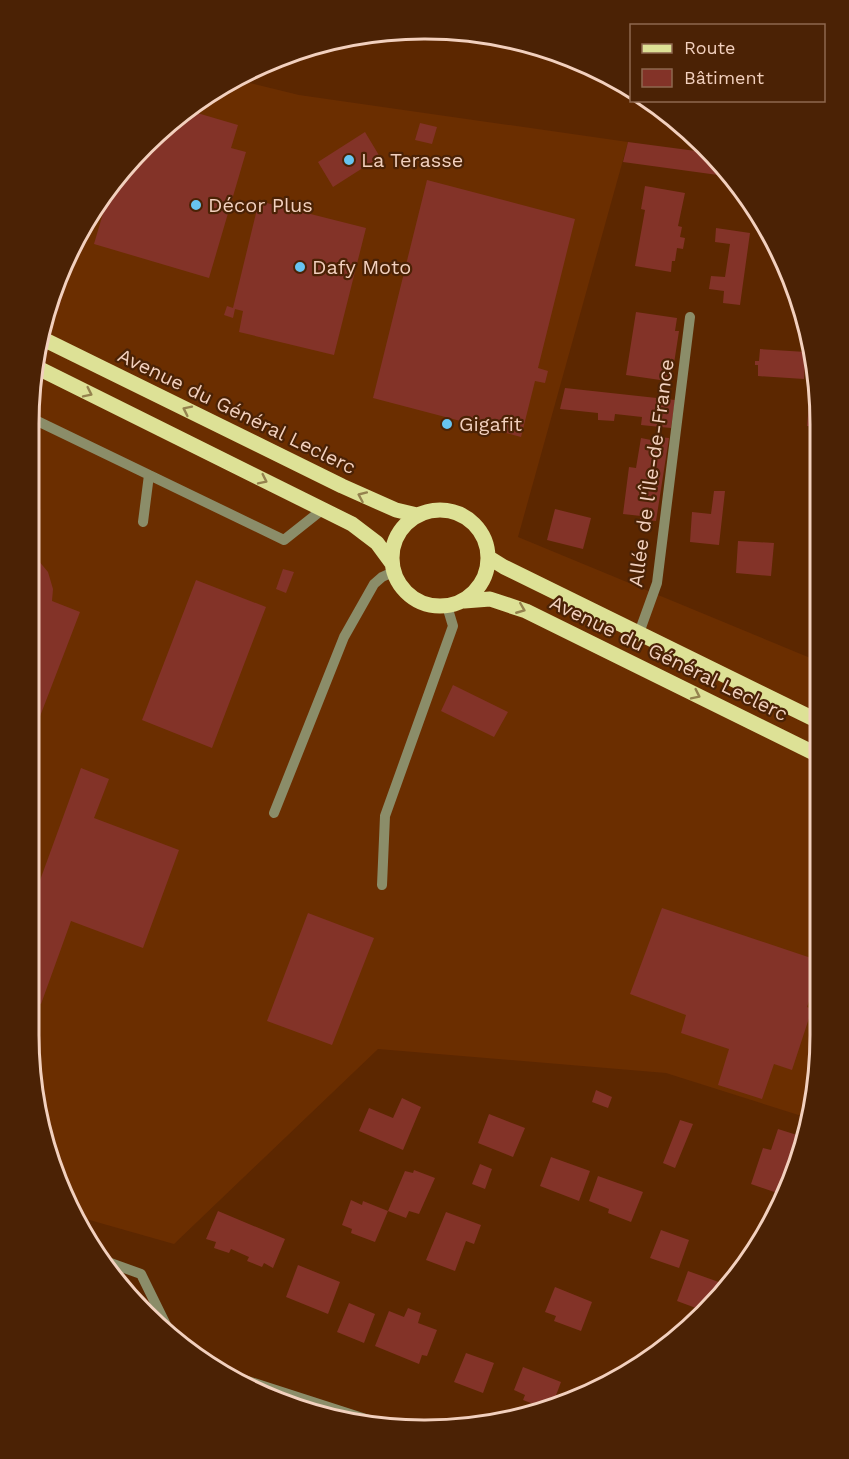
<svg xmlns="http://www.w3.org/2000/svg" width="849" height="1459" font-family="'Work Sans',sans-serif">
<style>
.built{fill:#6b2e00}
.building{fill:#833328}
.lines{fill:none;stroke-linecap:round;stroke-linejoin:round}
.minor{stroke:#8b8d69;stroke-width:10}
.major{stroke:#dde196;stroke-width:15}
.oneway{stroke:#94824e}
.poi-dot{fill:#67c4f0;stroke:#4b2205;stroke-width:2}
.labels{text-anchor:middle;stroke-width:4.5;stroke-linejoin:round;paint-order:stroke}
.poi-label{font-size:20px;fill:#f2d0be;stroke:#4b2205;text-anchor:start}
.street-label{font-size:20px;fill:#f2d0be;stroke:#4b2205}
.rim{fill:none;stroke:#f2d0be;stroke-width:3}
</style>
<rect width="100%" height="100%" fill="#5c2700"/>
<!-- built -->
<path class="built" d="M234,79L299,95L628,142L518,537L820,662V1061L808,1118L666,1073L378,1049L174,1244L79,1217L49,1161L29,1034V398L49,298L95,205L144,145L204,95Z"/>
<!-- building -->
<path class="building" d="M187,110L238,125L231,148L246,152L209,278L94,244L111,186L144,145Z
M420,123L437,127L432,144L415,140Z
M365,132L380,157L333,187L318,162Z
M628,142L711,153L720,165L718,175L623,162Z
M427,180L575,219L538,368L548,371L545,383L535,381L521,437L373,398Z
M645,186L685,193L678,226L682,227L680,237L685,238L683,249L677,248L675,261H672L671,272L635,266L645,210L641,209Z
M259,201L366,228L334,355L239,332L243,311L235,309L233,318L224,315L227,306L233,308Z
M716,228L750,233L740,305L723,303L724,291L709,289L711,276L725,277L730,244L715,242Z
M80,235L58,311L47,308L49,298Z
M636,312L677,318L675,331H679L673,370H668L667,381L626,375Z
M760,349L806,352L804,379L758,376V365H755V361H759Z
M565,388L675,400L671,428L641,425L642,417L615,414L614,421L598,420V413L560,409Z
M810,393L819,394L820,427L807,426Z
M656,437L669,438L656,521L640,519L641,516L623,514L629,467L636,468L641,438L656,441Z
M714,491H725L719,545L690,542L692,512L711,514Z
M555,509L591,518L583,549L547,540Z
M738,541L774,543L771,576L736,573Z
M29,555L38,560L48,572L53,589L52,601L80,612L29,745Z
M283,569L294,572L286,593L276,589Z
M196,580L266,607L212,748L142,720Z
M453,685L508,712L494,737L441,711Z
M81,768L109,779L94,818L179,850L143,948L71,921L41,1004L35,1002L32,1010L29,1009V904L31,905Z
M662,908L820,961V970L807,1007L812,1009L792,1070L774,1064L762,1099L718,1085L729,1049L681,1033L686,1015L630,994Z
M308,913L374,938L332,1045L267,1021Z
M596,1090L612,1097L608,1108L592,1102Z
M402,1098L421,1107L403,1150L359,1131L369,1108L393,1118Z
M489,1114L525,1128L513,1157L478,1143Z
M680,1120L693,1124L675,1168L663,1163Z
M778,1129L797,1135L785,1176L792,1178L783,1195L751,1184L763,1148L771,1150Z
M551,1157L590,1171L579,1201L540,1186Z
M480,1164L492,1169L485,1189L472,1184Z
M414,1170L435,1178L419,1214L409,1211L406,1218L388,1211L405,1171L413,1173Z
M598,1176L643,1192L631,1222L608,1213L609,1209L589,1201Z
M351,1200L362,1205L363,1201L388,1211L375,1242L351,1233L352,1229L342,1225Z
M218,1211L285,1239L273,1268L264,1263L262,1267L247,1261L249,1257L231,1249L229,1253L214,1248L216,1242L206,1239Z
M446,1212L481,1225L474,1244L466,1241L455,1271L426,1260Z
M661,1230L689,1240L679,1268L650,1258Z
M298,1265L340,1282L328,1314L286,1297Z
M688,1271L727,1285L704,1311L677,1301Z
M555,1287L592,1302L581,1331L554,1321L556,1316L545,1312Z
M349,1303L375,1314L364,1343L337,1332Z
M408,1308L421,1313L418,1323L437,1330L427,1356L422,1355L419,1364L375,1346L389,1311L404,1317Z
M466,1353L494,1363L483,1393L454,1382Z
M523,1367L561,1382L552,1406L544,1408L523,1400L525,1395L514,1390Z"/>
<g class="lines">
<!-- minor -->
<path class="minor" d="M29,417L284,540L323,509
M143,522L149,475
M639,633L657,583L690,317
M274,813L344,637L374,584L382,577L393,572
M382,885L385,816L453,626L447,606
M102,1260L141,1274L169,1331
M232,1376L375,1422"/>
<!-- major -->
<path class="major" d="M41,338L342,486L396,510L417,515
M36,367L352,524L377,543L391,562
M392 558a48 48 0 1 1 96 0a48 48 0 1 1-96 0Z
M488,557L504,567L820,722
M464,601L490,599L526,611L820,756"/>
</g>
<!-- one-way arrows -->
<defs><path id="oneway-chevron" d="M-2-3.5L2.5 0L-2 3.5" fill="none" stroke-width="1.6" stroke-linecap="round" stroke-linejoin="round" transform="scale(1.5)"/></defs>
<g class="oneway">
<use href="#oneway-chevron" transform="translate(88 393) rotate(26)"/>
<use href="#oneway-chevron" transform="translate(187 410) rotate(-154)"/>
<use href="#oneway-chevron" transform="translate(263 480) rotate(26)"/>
<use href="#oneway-chevron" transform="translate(362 496) rotate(-156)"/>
<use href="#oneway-chevron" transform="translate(521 609) rotate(22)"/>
<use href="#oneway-chevron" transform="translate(696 695) rotate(26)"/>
</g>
<!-- markers -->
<g class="poi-dot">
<circle cx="349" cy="160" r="6"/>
<circle cx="196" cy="205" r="6"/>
<circle cx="300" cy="267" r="6"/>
<circle cx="447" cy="424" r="6"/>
</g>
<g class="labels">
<!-- poi labels -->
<g class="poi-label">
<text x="361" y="167">La Terasse</text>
<text x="208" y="212">Décor Plus</text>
<text x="312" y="274">Dafy Moto</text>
<text x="459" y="431">Gigafit</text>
</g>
<!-- street labels -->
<g class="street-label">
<text transform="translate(237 411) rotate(26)" y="7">Avenue du Général Leclerc</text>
<text transform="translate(651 473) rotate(-82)" y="7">Allée de l'Île-de-France</text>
<text transform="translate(669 658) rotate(26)" y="7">Avenue du Général Leclerc</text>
</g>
</g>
<!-- crop -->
<path d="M0 0H849V1459H0ZM424 39H425A385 385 0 0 1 810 424V1035A385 385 0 0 1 425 1420H424A385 385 0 0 1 39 1035V424A385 385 0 0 1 424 39Z" fill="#4b2205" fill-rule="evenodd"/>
<path class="rim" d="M424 39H425A385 385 0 0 1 810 424V1035A385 385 0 0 1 425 1420H424A385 385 0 0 1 39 1035V424A385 385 0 0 1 424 39Z"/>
<!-- legend -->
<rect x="630" y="24" width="195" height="78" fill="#4b2205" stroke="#8e684f" stroke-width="1.5"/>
<rect x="642" y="44" width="30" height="9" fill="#dde196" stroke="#8e684f" stroke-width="1.5"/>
<text x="684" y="54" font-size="18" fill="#f2d0be">Route</text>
<rect x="642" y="69" width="30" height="18" fill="#833328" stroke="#8e684f" stroke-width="1.5"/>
<text x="684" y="84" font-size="18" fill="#f2d0be">Bâtiment</text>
</svg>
